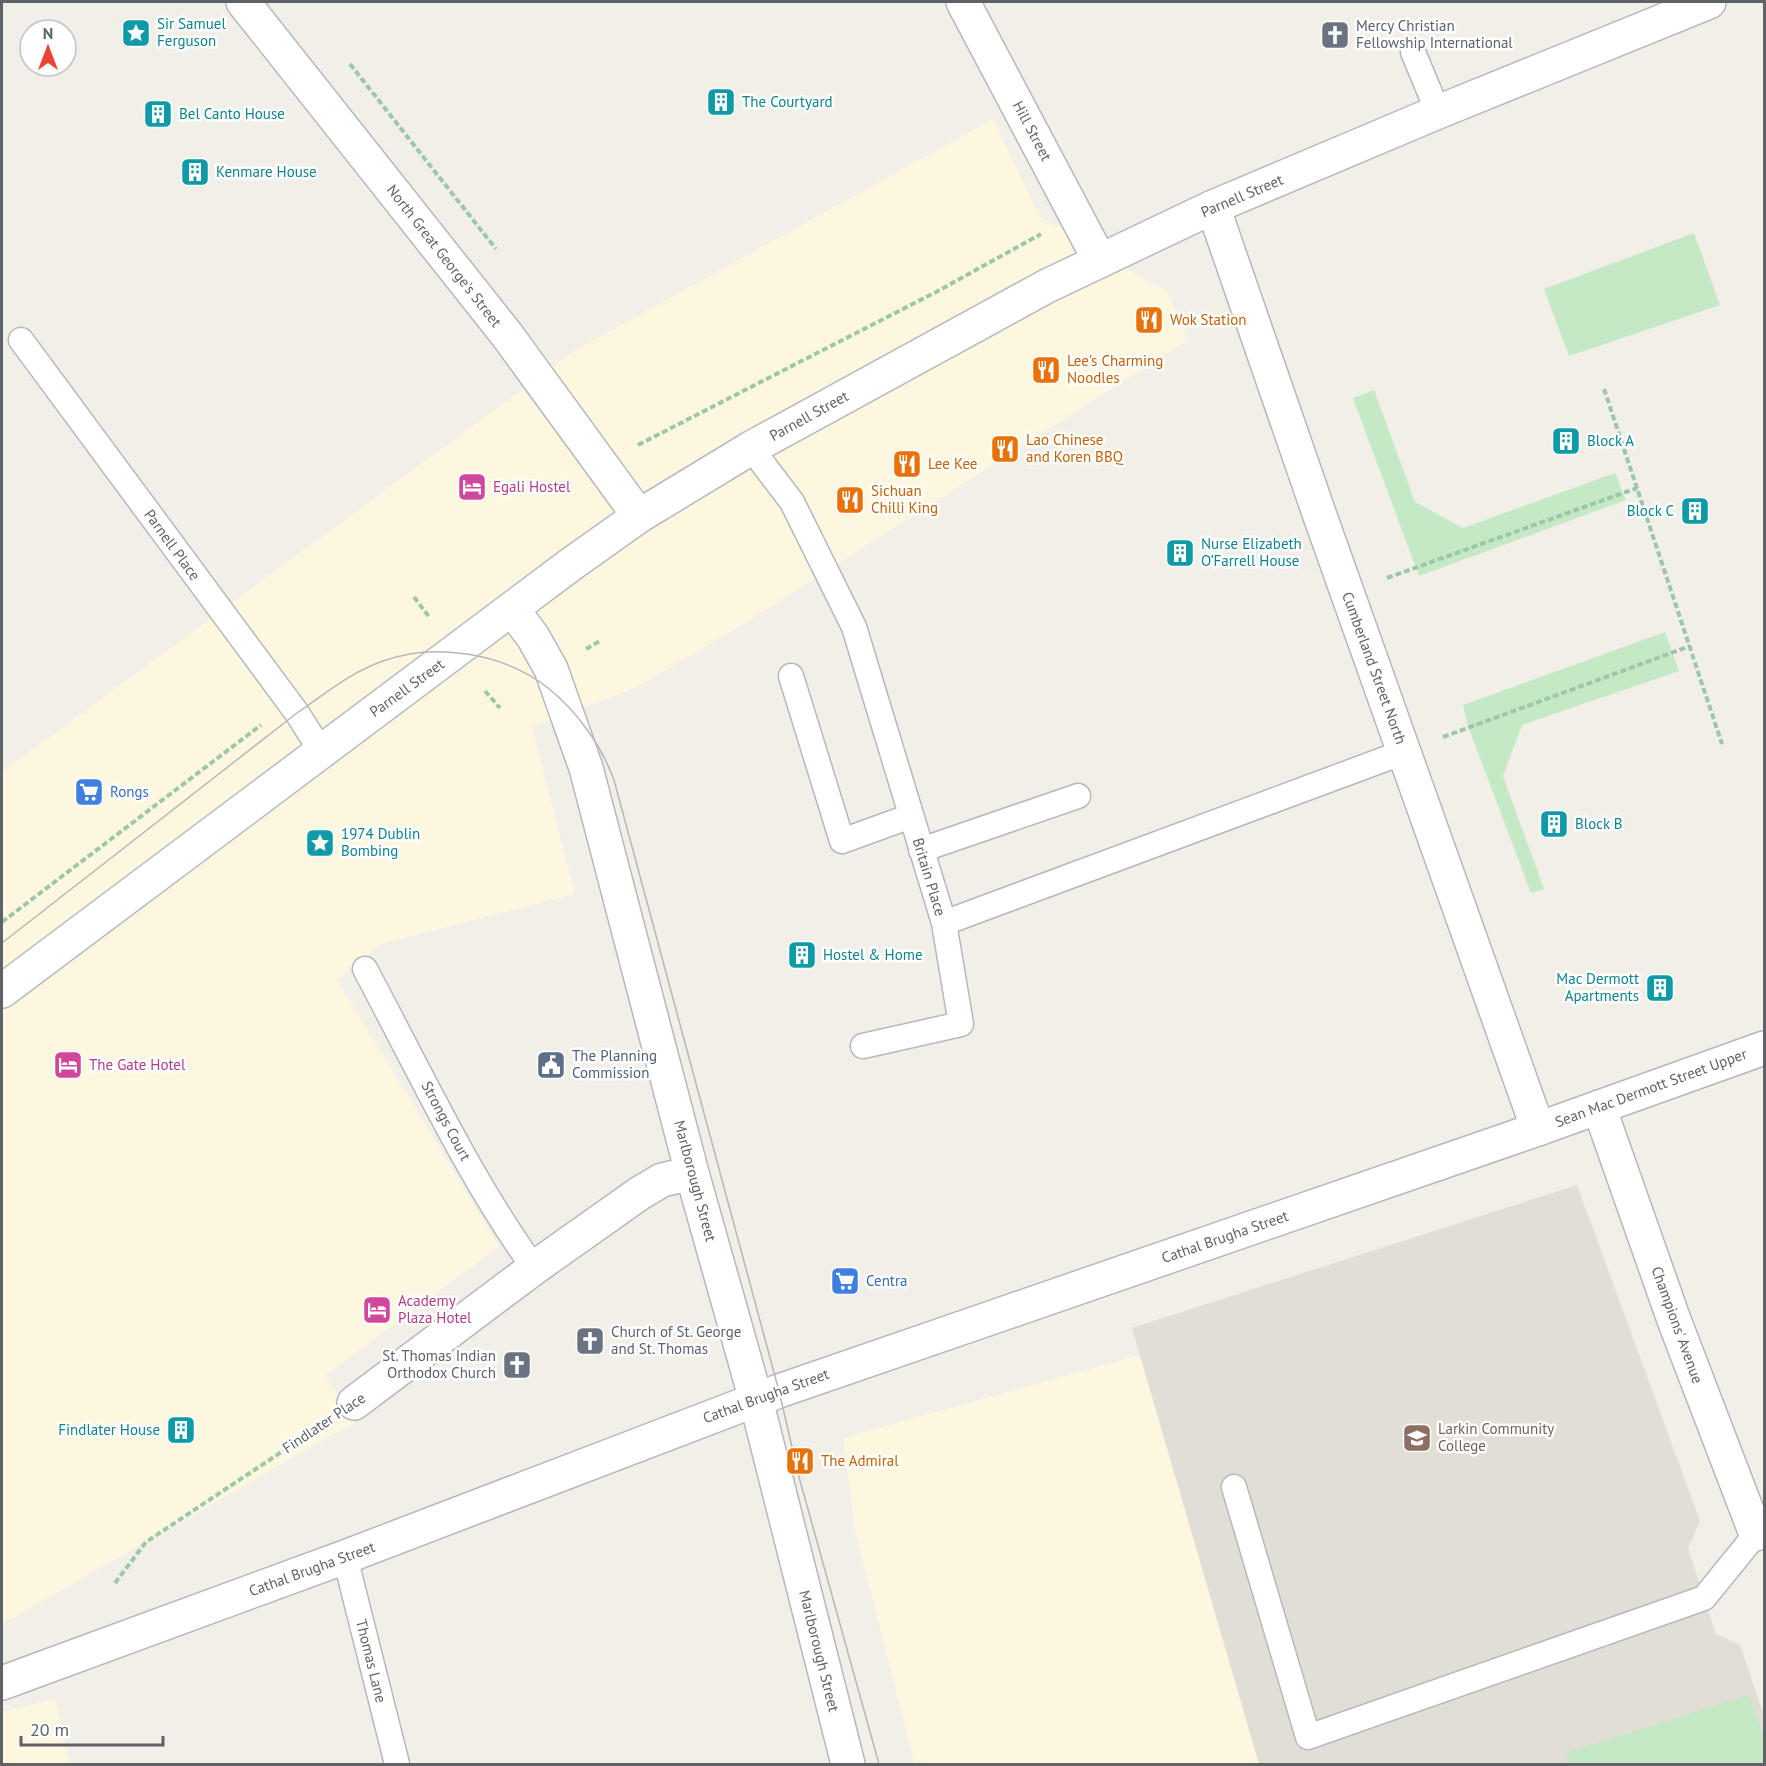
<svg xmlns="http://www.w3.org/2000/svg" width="1766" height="1766" font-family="'PT Sans',sans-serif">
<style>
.commercial{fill:#fef7e0}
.education{fill:#e1ded6}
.green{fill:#c5e8c5}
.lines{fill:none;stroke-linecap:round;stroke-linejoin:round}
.service-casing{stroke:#b5b8bc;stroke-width:27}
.minor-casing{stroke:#b5b8bc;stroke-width:36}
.tertiary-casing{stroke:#b5b8bc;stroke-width:36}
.secondary-casing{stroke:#b6babf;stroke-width:36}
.path{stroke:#9cc7a9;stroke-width:4;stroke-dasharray:6 3;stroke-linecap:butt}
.service{stroke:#fff;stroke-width:24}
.minor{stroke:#fff;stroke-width:33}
.tertiary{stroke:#fff;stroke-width:33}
.secondary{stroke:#fff;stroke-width:33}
.tram{stroke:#b6b7b8;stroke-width:1.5}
.labels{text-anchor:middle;stroke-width:5;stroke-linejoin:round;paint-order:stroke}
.culture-label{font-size:15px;fill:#0d838f;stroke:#fff;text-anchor:start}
.worship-label{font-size:15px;fill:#5b616d;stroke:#fff;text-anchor:start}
.street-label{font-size:15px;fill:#5f6368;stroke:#fff}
.food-label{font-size:15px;fill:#c56008;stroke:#fff;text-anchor:start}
.hotel-label{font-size:15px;fill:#b23c85;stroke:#fff;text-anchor:start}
.shop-label{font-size:15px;fill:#366cbe;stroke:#fff;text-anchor:start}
.service-label{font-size:15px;fill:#4e5e75;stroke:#fff;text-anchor:start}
.education-label{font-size:15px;fill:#785e54;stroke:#fff;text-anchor:start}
</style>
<rect width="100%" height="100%" fill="#f1efe8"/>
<!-- commercial -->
<path class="commercial" d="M993,119L1039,216L1168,293L1188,340L745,623L639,686L532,727L575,894L381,944L337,980L499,1246L325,1376L355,1422L2,1624V772L576,350Z
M1140,1355L1259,1764H915L855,1531L843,1438Z
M55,1699L70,1764H2V1712Z"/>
<!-- education -->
<path class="education" d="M1577,1185L1700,1521L1688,1548L1716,1634L1740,1645L1764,1716V1764H1259L1132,1328Z"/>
<!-- green -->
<path class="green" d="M1694,233L1720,305L1569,356L1544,289Z
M1374,390L1415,502L1463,528L1615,473L1626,500L1419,576L1353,398Z
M1665,632L1679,671L1522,725L1503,776L1544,889L1531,893L1468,726L1463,705Z
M1749,1695L1764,1740V1764H1569L1565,1753Z"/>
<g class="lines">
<!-- service casing -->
<g class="service-casing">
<path id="service" d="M1413,52L1438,112
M21,340L297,713L321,751
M751,448L792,502L854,627L944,923L1404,752
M791,676L842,841L911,816
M921,850L1078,796
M365,969C419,1070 468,1176 534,1268
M863,1046L961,1024L944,923
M1234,1487L1308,1737L1704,1598L1756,1534
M345,1557L397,1764"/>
</g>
<!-- minor casing -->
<g class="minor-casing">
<path id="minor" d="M243,2L507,335L639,516
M1213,207L1320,516L1538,1129
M512,609L533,637L551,669L586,768L692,1173L756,1400L848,1764
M1599,1107L1674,1320L1756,1534L1764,1531
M354,1403L534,1268L640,1193L662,1180L692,1173"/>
</g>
<!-- tertiary casing -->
<g class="tertiary-casing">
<path id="tertiary" d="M963,2L1100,261
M2,1683L345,1557L779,1391L1538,1129L1764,1048"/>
</g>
<!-- secondary casing -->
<g class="secondary-casing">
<path id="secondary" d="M2,991L570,565L639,516L751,448L1047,286L1213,207L1438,112L1709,2"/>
</g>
<!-- path -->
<path class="path" d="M350,64L496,249
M1604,389L1722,744
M638,445L936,292L1041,234
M1387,578L1637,488
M414,597L430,618
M586,649L600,641
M485,691L500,708
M1443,737L1690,646
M2,922L261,725
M115,1583L146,1542L322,1425"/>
<!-- service -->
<use href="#service" class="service"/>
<!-- minor -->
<use href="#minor" class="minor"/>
<!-- tertiary -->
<use href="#tertiary" class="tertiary"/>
<!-- secondary -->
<use href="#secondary" class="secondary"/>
<!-- tram -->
<path class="tram" d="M2,943L297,713C325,694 351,672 383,661C435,642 504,653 548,688C577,711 601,745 614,780L779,1391L799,1477L879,1764"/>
</g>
<!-- icons -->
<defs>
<g id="sight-square" transform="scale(1.5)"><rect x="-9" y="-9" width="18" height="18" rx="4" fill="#0f9aa8" stroke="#fff"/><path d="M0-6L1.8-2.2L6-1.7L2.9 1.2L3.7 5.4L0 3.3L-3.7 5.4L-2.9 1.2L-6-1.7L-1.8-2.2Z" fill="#fff"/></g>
<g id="church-square" transform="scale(1.5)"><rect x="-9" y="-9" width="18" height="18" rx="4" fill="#6b7280" stroke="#fff"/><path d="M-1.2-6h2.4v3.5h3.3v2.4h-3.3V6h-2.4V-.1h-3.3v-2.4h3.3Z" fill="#fff"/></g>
<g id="building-square" transform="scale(1.5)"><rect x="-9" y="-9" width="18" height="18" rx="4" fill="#0f9aa8" stroke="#fff"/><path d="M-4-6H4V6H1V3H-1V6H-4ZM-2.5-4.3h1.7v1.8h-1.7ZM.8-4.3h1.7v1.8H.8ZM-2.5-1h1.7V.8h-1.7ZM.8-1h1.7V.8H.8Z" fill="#fff"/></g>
<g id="restaurant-square" transform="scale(1.5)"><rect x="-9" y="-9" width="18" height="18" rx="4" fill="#e8710a" stroke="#fff"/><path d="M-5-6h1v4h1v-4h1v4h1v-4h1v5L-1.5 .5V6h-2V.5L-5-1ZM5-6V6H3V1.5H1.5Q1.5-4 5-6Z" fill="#fff"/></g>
<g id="hotel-square" transform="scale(1.5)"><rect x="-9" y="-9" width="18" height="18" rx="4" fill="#d1479c" stroke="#fff"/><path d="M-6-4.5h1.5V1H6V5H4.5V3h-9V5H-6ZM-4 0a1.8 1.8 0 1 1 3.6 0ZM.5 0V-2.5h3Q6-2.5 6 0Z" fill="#fff"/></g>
<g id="supermarket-square" transform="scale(1.5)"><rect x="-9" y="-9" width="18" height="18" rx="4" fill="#3f7fe0" stroke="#fff"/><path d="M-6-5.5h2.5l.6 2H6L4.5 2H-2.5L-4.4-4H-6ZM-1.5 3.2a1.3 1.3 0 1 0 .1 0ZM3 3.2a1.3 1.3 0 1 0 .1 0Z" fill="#fff"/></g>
<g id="civic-square" transform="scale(1.5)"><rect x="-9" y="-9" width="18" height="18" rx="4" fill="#5c6f8a" stroke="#fff"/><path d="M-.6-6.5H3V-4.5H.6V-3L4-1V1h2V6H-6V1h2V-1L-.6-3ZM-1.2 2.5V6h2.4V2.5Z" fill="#fff"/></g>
<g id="university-square" transform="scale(1.5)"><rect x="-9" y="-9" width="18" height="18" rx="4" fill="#8d6e63" stroke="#fff"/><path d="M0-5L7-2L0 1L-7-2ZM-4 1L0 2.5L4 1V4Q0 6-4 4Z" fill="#fff"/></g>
</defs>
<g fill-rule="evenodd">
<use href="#sight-square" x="136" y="33"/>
<use href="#church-square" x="1335" y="35"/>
<use href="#building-square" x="721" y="102"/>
<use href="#building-square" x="158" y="114"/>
<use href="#building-square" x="195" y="172"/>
<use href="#restaurant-square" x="1149" y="320"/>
<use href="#restaurant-square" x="1046" y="370"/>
<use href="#building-square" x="1566" y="441"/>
<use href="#restaurant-square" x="1005" y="449"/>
<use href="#restaurant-square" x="907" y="464"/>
<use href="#hotel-square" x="472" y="487"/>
<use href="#restaurant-square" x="850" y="500"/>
<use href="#building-square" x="1695" y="511"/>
<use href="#building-square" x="1180" y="553"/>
<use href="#supermarket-square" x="89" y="792"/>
<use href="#building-square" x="1554" y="824"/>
<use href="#sight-square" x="320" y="843"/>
<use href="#building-square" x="802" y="955"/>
<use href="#building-square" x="1660" y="988"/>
<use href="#hotel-square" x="68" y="1065"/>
<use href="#civic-square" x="551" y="1065"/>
<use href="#supermarket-square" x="845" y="1281"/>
<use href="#hotel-square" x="377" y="1310"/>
<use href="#church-square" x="590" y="1341"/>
<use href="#church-square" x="517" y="1365"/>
<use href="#building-square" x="181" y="1430"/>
<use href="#university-square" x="1417" y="1438"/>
<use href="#restaurant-square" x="800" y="1461"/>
</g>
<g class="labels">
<!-- culture labels -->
<g class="culture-label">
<text x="157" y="29">Sir Samuel<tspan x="157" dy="17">Ferguson</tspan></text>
<text x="742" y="107">The Courtyard</text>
<text x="179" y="119">Bel Canto House</text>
<text x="216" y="177">Kenmare House</text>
<text x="1587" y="446">Block A</text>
<text x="1674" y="516" text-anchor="end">Block C</text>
<text x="1201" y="549">Nurse Elizabeth<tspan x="1201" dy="17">O’Farrell House</tspan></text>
<text x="1575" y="829">Block B</text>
<text x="341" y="839">1974 Dublin<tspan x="341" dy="17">Bombing</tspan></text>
<text x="823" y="960">Hostel &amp; Home</text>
<text x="1639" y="984" text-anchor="end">Mac Dermott<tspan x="1639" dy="17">Apartments</tspan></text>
<text x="160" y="1435" text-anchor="end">Findlater House</text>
</g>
<!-- worship labels -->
<g class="worship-label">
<text x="1356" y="31">Mercy Christian<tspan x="1356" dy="17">Fellowship International</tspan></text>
<text x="611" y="1337">Church of St. George<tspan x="611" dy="17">and St. Thomas</tspan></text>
<text x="496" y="1361" text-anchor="end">St. Thomas Indian<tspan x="496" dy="17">Orthodox Church</tspan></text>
</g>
<!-- street labels -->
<g class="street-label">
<text transform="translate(1032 131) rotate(62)" y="5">Hill Street</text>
<text transform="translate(1242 196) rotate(-23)" y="5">Parnell Street</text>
<text transform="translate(444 256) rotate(52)" y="5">North Great George's Street</text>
<text transform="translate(809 416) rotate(-29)" y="5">Parnell Street</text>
<text transform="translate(172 545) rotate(54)" y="5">Parnell Place</text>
<text transform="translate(1374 668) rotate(70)" y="5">Cumberland Street North</text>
<text transform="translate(407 688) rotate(-36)" y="5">Parnell Street</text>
<text transform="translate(929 877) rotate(73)" y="5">Britain Place</text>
<text transform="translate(1651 1088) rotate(-20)" y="5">Sean Mac Dermott Street Upper</text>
<text transform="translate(446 1121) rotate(62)" y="5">Strongs Court</text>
<text transform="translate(695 1181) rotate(75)" y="5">Marlborough Street</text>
<text transform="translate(1225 1237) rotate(-19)" y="5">Cathal Brugha Street</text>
<text transform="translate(1677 1325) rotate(70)" y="5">Champions' Avenue</text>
<text transform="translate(766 1396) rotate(-20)" y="5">Cathal Brugha Street</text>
<text transform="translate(324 1423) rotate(-34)" y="5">Findlater Place</text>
<text transform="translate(312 1569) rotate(-20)" y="5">Cathal Brugha Street</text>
<text transform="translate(819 1651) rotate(76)" y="5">Marlborough Street</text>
<text transform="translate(371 1661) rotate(76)" y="5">Thomas Lane</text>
</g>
<!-- food labels -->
<g class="food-label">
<text x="1170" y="325">Wok Station</text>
<text x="1067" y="366">Lee's Charming<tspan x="1067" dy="17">Noodles</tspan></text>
<text x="1026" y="445">Lao Chinese<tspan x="1026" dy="17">and Koren BBQ</tspan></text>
<text x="928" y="469">Lee Kee</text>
<text x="871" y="496">Sichuan<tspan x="871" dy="17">Chilli King</tspan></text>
<text x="821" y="1466">The Admiral</text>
</g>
<!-- hotel labels -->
<g class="hotel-label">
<text x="493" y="492">Egali Hostel</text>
<text x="89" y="1070">The Gate Hotel</text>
<text x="398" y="1306">Academy<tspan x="398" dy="17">Plaza Hotel</tspan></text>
</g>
<!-- shop labels -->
<g class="shop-label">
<text x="110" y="797">Rongs</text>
<text x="866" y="1286">Centra</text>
</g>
<!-- service labels -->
<g class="service-label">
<text x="572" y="1061">The Planning<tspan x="572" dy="17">Commission</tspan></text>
</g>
<!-- education labels -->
<g class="education-label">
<text x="1438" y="1434">Larkin Community<tspan x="1438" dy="17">College</tspan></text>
</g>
</g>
<!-- border -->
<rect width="1766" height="1766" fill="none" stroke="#5f6368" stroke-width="6"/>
<!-- north arrow -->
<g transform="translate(48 48)"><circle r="28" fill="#ffffff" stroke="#bfc1c3" stroke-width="1.5"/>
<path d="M0-4.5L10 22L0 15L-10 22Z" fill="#ea4335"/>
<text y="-9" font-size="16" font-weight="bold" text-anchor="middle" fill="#5f6368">N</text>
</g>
<!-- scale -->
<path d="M21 1736v9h142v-9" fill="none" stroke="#5f6368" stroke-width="3"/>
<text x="30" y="1736" font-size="18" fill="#5f6368" stroke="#ffffff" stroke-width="4.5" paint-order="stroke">20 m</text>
</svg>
